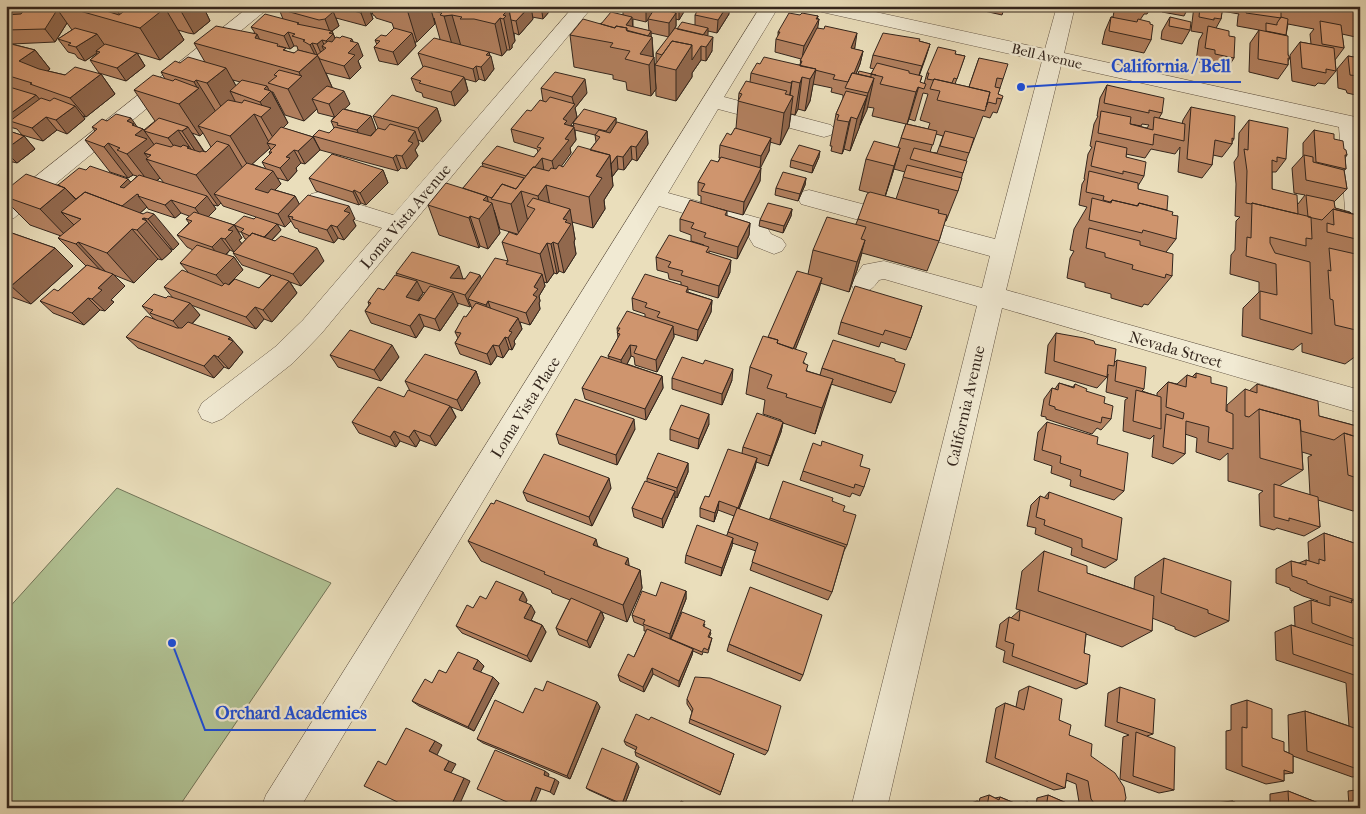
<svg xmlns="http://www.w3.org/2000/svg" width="1366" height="814" font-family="'IM FELL French Canon',serif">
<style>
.green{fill:#b1c294;stroke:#727458}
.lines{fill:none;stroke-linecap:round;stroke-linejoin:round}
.minor-casing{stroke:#625444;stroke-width:1}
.minor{fill:#f1ead3;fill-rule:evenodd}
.wall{fill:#b2805f;stroke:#34261d;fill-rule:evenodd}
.shaded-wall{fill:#91684d;stroke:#34261d}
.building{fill:#cf956e;stroke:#34261d}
.labels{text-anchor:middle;stroke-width:4.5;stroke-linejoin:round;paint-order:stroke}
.far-street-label{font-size:14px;fill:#34261d;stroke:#f1ead3}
.street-label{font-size:16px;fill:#34261d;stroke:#f1ead3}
.leader{fill:none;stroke:#1d4ed8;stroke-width:2}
.callout-dot{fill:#1d4ed8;stroke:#f1ead3;stroke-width:2}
.callout-label{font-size:18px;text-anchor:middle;font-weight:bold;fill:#1d4ed8;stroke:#f1ead3;stroke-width:4.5;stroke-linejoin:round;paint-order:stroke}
</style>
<rect width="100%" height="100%" fill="#eadebb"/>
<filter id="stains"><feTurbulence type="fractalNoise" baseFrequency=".004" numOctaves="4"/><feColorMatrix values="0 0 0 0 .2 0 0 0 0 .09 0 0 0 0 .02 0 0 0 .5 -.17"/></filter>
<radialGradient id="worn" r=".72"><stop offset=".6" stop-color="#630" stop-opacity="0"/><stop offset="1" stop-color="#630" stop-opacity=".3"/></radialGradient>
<!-- green -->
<path class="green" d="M117,488L331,583L178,808H6V611Z"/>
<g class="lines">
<!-- minor casing -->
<g class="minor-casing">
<path id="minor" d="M250,6H271L14,218L6,220V200Z
M574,6H593L321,334L293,363L222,419L212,423L202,419L198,411L202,403L275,347L303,320L382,228L311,206L308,200L311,194L319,192L393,215Z
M761,6H779L724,97L831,125L835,130L831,135L824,137L718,109L668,193L762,219L771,234L782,239L786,245L782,251L774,254L754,246L745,231L659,206L300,808H261L266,795Z
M813,6H848L1045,49L1057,6H1075L1064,53L1360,118V231L1350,229L1346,223L1339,127L1061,65L1006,290L1360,390V413L1002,308L887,808H851L977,306L884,279L879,280C872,290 867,294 854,290L851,283L863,265L884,261L982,288L990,256L801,204L798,198L801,192L809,190L995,239L1042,61L822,12L816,10Z"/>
</g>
<!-- minor -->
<use href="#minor" class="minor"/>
</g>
<!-- wall -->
<path class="wall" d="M6,6H203L210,21L194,34L188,33L178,30L184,40L160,60L137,53L145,66L126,81L99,73L90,60L97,54V53L85,61L78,58L75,54L68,52L58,39L72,30L67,23L55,42L12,44L35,50L50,69L48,71L65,75L101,74L115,94L86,117L83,116L85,119L67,134L57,130L43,141L22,135L17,129L6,126Z
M283,6H369L373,19L366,26L336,18L339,26L332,31L335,38L353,42L363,56L358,61L361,68L350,79L326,73L332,87L350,104L344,109L371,116L376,130L370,136L378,128L373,116L437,108L441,121L423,142L418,140L419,144L415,150L418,156L407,169L401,168L398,171L320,150L313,136L329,133L334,128L331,121L334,117L318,113L317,109L304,121L285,115L273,92H272L288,123L283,128L313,137L320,150L305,164L301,163L296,168L297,171L288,181L277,178L281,184L275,190L295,196L299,204L355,219L353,220L356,226L344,240L338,238L334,243L299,232L298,229L295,228L291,221L285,227L277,224L281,230L272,240L324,261L301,286L290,282L297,293L272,322L264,319L256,329L191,305L200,315L192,324L233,341L243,352L229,369L224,367L214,378L138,348L126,337L157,321L153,318L142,306L166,298H173L164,287L188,272L180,263L193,250L187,247L177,235L189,223L186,219L189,216L181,213L175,218L148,209L147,207L140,213L143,214L179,244L173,250L169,248L172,251L162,260L158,259L134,283L114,275L125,286L111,300L114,302L105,311L100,310L84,325L53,313L40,301L58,291L86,266L58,238L61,236L30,225L6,201V190L58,185L131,182L137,176L133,175L128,178L110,172L85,140L95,131L92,127L107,121L137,127L143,129L144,130L155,121L134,90L165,79L161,72L180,63L205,62L194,43L255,33L251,27L283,19L279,9ZM279,46L290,49L294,46H297L298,50L309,53H294L288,52ZM233,80L240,82L236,86ZM192,133L200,136L203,133L211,147L206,152L204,151ZM270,148L271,150L269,152L270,154L262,162L266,169L252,164ZM160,178L164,183L157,181ZM221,203L223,206L256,217L254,219L234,225L239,232H241L245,239H246L242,244L239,240L242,238L234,225L208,217L216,209L213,205L218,206ZM230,250L234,252L233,253L242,265L271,275L259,288L228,285L243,270L234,257L226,255Z
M370,6H554L543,19L532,17L533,19L519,35L514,33L515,41L512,45V48L510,50H507L502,56L489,52L494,69L485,81L479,79L476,82L465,79L468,91L455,106L423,97L422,93L416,91L411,78L423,67L418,53L440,39L434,18L435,24L417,42H415L416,46L398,65L379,61L374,47L377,45L375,40L386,36L394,29L392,23L376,18L375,16L373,15Z
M623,6H658L656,9H659V6H687L679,20L676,19V26L670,36L677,29L695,25V15L729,14L717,33L708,31L707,36L712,51L706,61L701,60L692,73V77L676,101L656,96L655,65L656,63V53L669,37L651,33V36L652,37L656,89L651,96L627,90L626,82L613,79V75L574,67L570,35L623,15ZM633,19L646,22L648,20L649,31L633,27Z
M972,6H1005L1002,15L971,8Z
M1115,6H1152L1147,14H1144L1140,20L1150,24L1151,40L1144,53L1102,44L1105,31L1111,17H1113Z
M1163,6H1189L1184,16L1162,12Z
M1194,6H1360V38L1342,34L1344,48L1335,60L1336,71L1325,84L1318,83L1315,86L1292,81L1290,55L1300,42L1311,44L1310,34L1314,29L1288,24L1286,35L1288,55L1290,58L1288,61V65L1278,79L1249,72L1250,43L1259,30L1237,26L1238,16L1239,14L1222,11L1221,19L1216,28L1229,36L1234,58L1225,72L1206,68V64L1196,61L1199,40L1203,33L1191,31Z
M800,15L818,16L817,19H819L817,28L855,47L854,49L863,51L860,64L856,74H871L874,69L870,68L873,55L919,41L930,44L919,75L920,83L924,84L927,73L955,54L965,56L955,84L969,87L979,58L1003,79L998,94L1002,99L997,113L993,112L990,118L983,116L966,161L958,191L946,221H945L939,241L927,271L862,253L857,270L849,292L820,283L819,290L795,349L805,364L807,371L820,375L822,368L896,392L891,403L831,384L815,434L783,423L781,432L768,466L756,462L755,468L739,509L769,520L770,518L832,501L843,511L847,545L844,551L832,592L828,600L750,570L756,551L732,543V546L721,576L685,563L686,555L727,535L728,532L734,516L718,510L714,522L700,517V508L742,453L743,447L781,421V420L763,414L765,400L746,394L750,367L808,274L813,250L856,224L858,219L870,193L859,190L866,159L898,147L906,124L872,116L874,108L867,107L850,151L844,149L842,154L831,151L832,146H830L836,114L843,99V95L831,92L832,88L813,84L810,101L805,111L798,109L795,115L791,114L789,127L780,145L770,142L769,151L760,167V181L743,215L709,206L727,211V216L750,223L749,235L737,259L709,251V253L730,272L718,298L688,289V292L712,300L711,312L697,341L674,334V337L657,372L635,365L634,357L631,356L627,364L662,376L663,388L646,420L585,399L582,388L609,358L608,356L618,338L617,328L645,317V314L633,310L632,298L681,285V282L669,279L668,273L657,270L656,257L704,246V245L691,241V235L680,231V219L701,203V196L698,195V182L718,162L720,158H719L720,145L731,135L736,128L739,93L750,82L751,73L760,64L800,65L801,59L775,52L776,39L778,37V32ZM923,93L928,94L920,120L930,123L928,129L907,124L909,119L915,121ZM936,134L943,136L937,153L930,152ZM894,169L905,172L896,199L885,196Z
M1170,17L1190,30L1182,44L1161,39L1162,31Z
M1360,39V54H1358L1357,43Z
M1348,56L1360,58V96L1347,93L1346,90L1338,88L1337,69Z
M1107,85L1162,113L1159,118L1182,124L1183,120L1191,107L1234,139L1232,142V144L1222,157L1213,155L1212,165L1202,178L1178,172L1180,147L1175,154L1151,149L1145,158L1126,154V157L1144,176L1138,186V189L1167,210L1172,215L1176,239L1166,252L1172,276L1148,305L1144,304L1142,307L1111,298V294L1085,287V283L1067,278L1070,258L1074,251L1070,250L1074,229L1087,207L1079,205L1082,184L1085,179H1084L1088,154L1092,147L1090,146L1094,124L1098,116H1097L1100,98ZM1130,124L1141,126L1142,124L1149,125L1147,128Z
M541,88L587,93L575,108L577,117L570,125L574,126L573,123L616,118V124L647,131L648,144L637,161L632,159L624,170L618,169L612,177L613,186L604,200L605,209L593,228L572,222L575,239L574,242L576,254L564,273L559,271L557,274L554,273L547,283L544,282L545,286L539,296L540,301L539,303L540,309L530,325L520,322L522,329L514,341L515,344L512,350L509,349L503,358L497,356L491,365L460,354L455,343L458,338L455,332L472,309L471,306L470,307L457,303L458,305L440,331L424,326L416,338L371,323L365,311L369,305L368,302L384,290L397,275L396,273L463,279H481L508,261L502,242L517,234L500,229L494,210L500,233L488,249L480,246L479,248L439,235L428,205L463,188L483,166L482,163L534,157L538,152L537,149L514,142L511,129L531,111L543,101ZM575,130L595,135L596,142L590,150L563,167L561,166L571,153L570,148L576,140ZM422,292L425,293L419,301H418L423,293Z
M1249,120L1286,159L1276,172H1272V189L1298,204L1305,195L1294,193L1292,168L1303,156V143L1314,130L1334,139L1344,149L1347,155L1345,158L1346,169L1344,170L1347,189L1334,202L1335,208L1360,216V353L1345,364L1302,352V343L1293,350L1242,336L1243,308L1259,292V282L1230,274L1231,255L1235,250L1236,221L1240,217L1235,216L1236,184L1234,162L1238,156L1239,133Z
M6,130L24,136L35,149L17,163L13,162L6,167Z
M819,157L812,173L790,167L791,160Z
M383,170L388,183L366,205L361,203L359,205L316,191L309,178Z
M806,178L805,185L798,201L775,195L776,188Z
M792,209L791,216L783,233L759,226L760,220Z
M6,231L55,248L73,266L31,304L6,295Z
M922,306L911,338L906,350L881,342L879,347L838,334L841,322Z
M1056,333L1095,344L1114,363L1117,360L1144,389L1142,391L1157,396V393L1168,382L1177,384L1187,375L1192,377L1196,373L1211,383L1227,412V405L1245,389L1249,391L1257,384L1319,416L1357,426L1360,424V508L1353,511L1318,500L1320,527L1304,536L1277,528L1274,530L1260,526L1259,494L1263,491L1228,481V453L1220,460L1196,452L1197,438L1185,434V454L1173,464L1152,457L1154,435L1150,439L1123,431L1125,400L1128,398L1106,392L1108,374L1107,377L1097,388L1045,373L1048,345ZM1302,452L1312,455L1308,457L1310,495L1279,486L1303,470Z
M330,355L399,357L381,381L338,367Z
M476,371L480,383L462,411L451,407L456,417L436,446L420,440L416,447L400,441L396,447L359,433L352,422L404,397L410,391L405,381Z
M672,378L732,380L722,405L672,389Z
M1059,383L1073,387L1075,384L1104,403L1111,419L1101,430L1097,428L1092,434L1046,419V417L1041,416L1044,399L1052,388L1055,389Z
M1047,422L1124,491L1114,500L1070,486L1071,480L1051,473L1052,466L1034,460L1038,432Z
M709,424L698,449L670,440V429Z
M635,429L617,465L559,444L556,434Z
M688,463V472L677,498L675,497V500L663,528L634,517L632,508L647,481V478Z
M860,466L864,487L860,496L852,493L850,497L800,480L803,471Z
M611,488L592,526L527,501L523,492Z
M1049,492L1117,560L1105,568L1071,555L1072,548L1035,534L1036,528L1027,526L1031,505L1040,496L1044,498Z
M1324,533L1360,545V589L1357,588L1358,601L1357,602L1360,603V776L1352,777L1293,756V773L1284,774V781L1266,784L1226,769V731L1231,730V705L1247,700L1272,738L1284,751L1289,753L1288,715L1305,711L1349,726L1346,683L1276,660L1275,632L1291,625L1295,626L1294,607L1311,600L1316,602L1318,601L1303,596L1290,590V588L1276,583V569L1291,561L1299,563L1306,560L1309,561L1308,542Z
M468,541L598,546L629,566L640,570L642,588L627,622L602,612L604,618L590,648L559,635L556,628L570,600L552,593L551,590L481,561Z
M1044,551L1087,573L1134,589L1135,577L1164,558L1229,621L1195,637L1175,629V627L1152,618V631L1122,647L1086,634L1084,653L1087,684L1076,689L1003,662L1005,651L996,647L1000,624L1009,617L1011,618L1012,617L1020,610L1016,609L1022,571Z
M686,591V599L670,639L671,640L705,624L704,626L711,633L709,638H712L708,653L703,652L702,655L693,651L692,655L679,687L653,674L644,692L620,681L618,675L634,657L646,631H644V626L634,622L632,615L656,596Z
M486,599L527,600L526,603L535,612L531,620L542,625L546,632L531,662L462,633L456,626L473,608Z
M729,644L803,675L800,681L727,651Z
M478,660L484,666L480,672L499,683L474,731L419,706L412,701L432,683L446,673Z
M1029,686L1059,720L1069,735L1091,756L1122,808H1084L1079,802L1076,784L1066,780L1065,788L1054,790L986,762L996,708L1005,703L1016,707L1019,691Z
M1120,687L1153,734L1147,736L1174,790L1159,793L1120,779L1123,737L1129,735L1105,726L1108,693Z
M543,691L600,707L570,779L483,743L477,739L523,713Z
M687,699L768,751L765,755L689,723L690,719L692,712L687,704Z
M649,720L734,754L720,795L636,756L635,752L636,750L626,745L624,741Z
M639,767L624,806L589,790L586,788Z
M1355,781H1360V808H1352L1349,806L1348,791L1356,790Z
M1288,791L1331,808H1270V794Z
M989,795L995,798L1000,797L1017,804L1027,802L1036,806L1037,798L1048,795L1078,808H968V804L977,801L979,802L980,798Z
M1232,801L1249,808H1216V803Z"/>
<!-- shaded-wall -->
<path class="shaded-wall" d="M9,6H55L67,23L55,42L45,29L12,21L6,15V7Z
M95,6H114L126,24Z
M120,6H139L165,8L184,40L160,60L140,28L133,26Z
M178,6H203L210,21L194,34Z
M331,6L339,26L332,31L339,48L332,54L326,41L330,32L325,19L326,10Z
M368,6L373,19L366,26L361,13Z
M406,6H430L435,24L417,42Z
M530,6H531L533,19L519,35L516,21Z
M541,6H554L543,19Z
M648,6H658L646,22V9Z
M679,6H687V7L679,20Z
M727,6H730L729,14L717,33L718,20Z
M509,9L515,41L512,45V48L510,50L503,15Z
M676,13V26L669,37V23Z
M452,15L461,46L453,48L444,16Z
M818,16L816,23L819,19L817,33L802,59L804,46Z
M632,17L633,31L626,30V25Z
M500,18L507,50L502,56L495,24Z
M708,28V35L700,46V39Z
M651,31V38L652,37L653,59L654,57L656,89L651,96L649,65L640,54L642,44Z
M288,32L294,46L290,49L284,36Z
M412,33L416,46L398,65L393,52Z
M857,33L855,47L848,62L851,48Z
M97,34L106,47L96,51L97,53L85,61L76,47Z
M257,34L272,65L255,38Z
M713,37L712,51L706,61V47Z
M352,39L355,46L358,43L363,56L358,61L361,68L350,79L344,66L348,53L350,41Z
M322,40L325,47L322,46L326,55L323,58L317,44Z
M312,43L332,87L312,99L317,109L304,121L288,89L301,77L299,72L316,57L310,45Z
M930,44L926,57L918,79L922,66Z
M692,45L701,46V60L692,73V77L676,101V70Z
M35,50L50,69L35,80L6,70Z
M863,51L860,64L850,89L849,83Z
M489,52L490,57L491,56L494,69L485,81L481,67L486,55Z
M137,53L145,66L126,81L117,68Z
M476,66L479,79L476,82L473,69Z
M226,68L241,95L230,91L237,105L226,115L207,83Z
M816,69L810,101L805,111L810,79Z
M101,74L115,94L86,117L70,98Z
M922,76L909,119L907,124L916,92Z
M464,77L468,91L455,106L451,92Z
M802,77L798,109L795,115L800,83Z
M874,78L867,110L860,125L868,93Z
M585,79L587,93L575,108L577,117L568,129L569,134L563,119L574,105L572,97Z
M196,80L216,112L198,126L203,133L200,136L179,104L198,89L194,82Z
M792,81L789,103L793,96L789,127L780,145L784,113L788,105Z
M267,86L270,92L271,91L288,123L282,129L279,148L261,117L266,112L260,102L264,89Z
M344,91L350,104L335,118L329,104Z
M36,95L47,108L11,122L7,116Z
M867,96L859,128L850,151L857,119Z
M75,106L85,119L67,134L56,120Z
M437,108L441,121L423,142L418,128Z
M254,114L270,144L267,143L270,148L249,167L230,136Z
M371,116L376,130L363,144L357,130Z
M46,117L57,130L43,141L32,128Z
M851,117L844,149L842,154L849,122Z
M131,118L140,131L143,129L165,160L144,153L150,160L146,159L160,178L151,185L127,154L135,135L127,121Z
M616,118V124L607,138L606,131Z
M188,127L208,158L203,163L182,131Z
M574,127L576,140L570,148L571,153L555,175L552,161L565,139Z
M178,130L204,168L229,145L248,177L214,194L221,203L218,206L196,175L190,169L168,138Z
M415,131L419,144L415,150L418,156L407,169L402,156L408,141Z
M647,131L648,144L637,161L636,147Z
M24,136L35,149L17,163L6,152V149Z
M313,137L320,150L305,164L298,151Z
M771,138L769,151L760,169L761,156Z
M108,143L133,175L128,178L104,147Z
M631,146L632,159L624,170L623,157Z
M900,148L891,179L885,197L894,166Z
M294,150L301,163L296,168L297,171L288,181L280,168L286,157Z
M820,151L819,157L812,173L813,166Z
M6,155L13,162L6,167Z
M396,155L401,168L398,171L393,158Z
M610,155L613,186L604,200L605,209L593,228L589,197L596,176Z
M617,156L618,169L612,177L611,164Z
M542,158L544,171L527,177Z
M761,168L760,181L743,215L744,202Z
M383,170L388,183L366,205L360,193Z
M273,171L281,184L263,202L255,189Z
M806,178L805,185L798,201L800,194Z
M128,179L139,192L137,194L139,196H138L147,207L132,220L121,207L120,187Z
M546,185L552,216L544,226L538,196Z
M65,188L93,218L81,219L61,212L79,230L69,239L40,209Z
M354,190L361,203L359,205L353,192Z
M521,191L528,222L519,235L511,204Z
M207,196L216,209L204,221L195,208Z
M295,196L302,209L293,217L288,216L291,221L285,227L278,214Z
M487,196L489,205L492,203L500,233L488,249L479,219L483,200Z
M171,200L181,213L175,218L165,205Z
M349,206L355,219L353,220L356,226L344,240L337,227L344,211Z
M570,209L575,239L574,242L576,254L564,273L558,244L563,219Z
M792,209L791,216L783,233L784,226Z
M154,214L179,244L173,250L148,219Z
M470,216L480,246L479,248L469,218Z
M144,218L172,251L162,260L137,230L142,219Z
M750,223L749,235L737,259L738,247Z
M277,224L281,230L266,246L262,240Z
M234,225L242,238L239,240L242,244L234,252L225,239L228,230Z
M331,225L338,238L334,243L327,230Z
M132,229L158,259L134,283L107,253Z
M221,238L230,250L221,259L212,247Z
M865,240L857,270L849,292L857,262Z
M78,242L106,272L104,274L76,244Z
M553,242L559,271L557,274L551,244Z
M547,243L554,273L547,283L540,254Z
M55,248L73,266L31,304L11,286Z
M317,248L324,261L301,286L293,274Z
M234,257L243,270L226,287L216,275Z
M731,260L730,272L718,298L719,286Z
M459,266L463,279L455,290L450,278Z
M113,274L125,286L111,300L114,302L105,311L92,299L98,288Z
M542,274L545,286L539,296L540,301L539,303L540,309L530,325L526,313L533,295L534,287Z
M480,275L484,287L468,299L471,306L470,307L465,295Z
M822,278L819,290L788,368L790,357Z
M289,281L297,293L272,322L263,310Z
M417,281L423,293L411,309L406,297Z
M453,293L458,305L440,331L435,319Z
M88,298L100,310L84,325L72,313Z
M712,300L711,312L697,341L698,330Z
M488,301L492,313L490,317L486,305Z
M190,303L200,315L183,333L173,321Z
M255,307L264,319L256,329L246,317Z
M419,314L424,326L416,338L410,326Z
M518,318L522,329L514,341L515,344L512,350L508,338L509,331Z
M673,326L674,337L657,372L656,360Z
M230,337L243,352L229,369L218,357Z
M505,337L509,349L503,358L499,346Z
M392,345L399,357L381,381L374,370Z
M493,345L497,356L491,365L487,354Z
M630,345L631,356L623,372L621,360Z
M214,355L224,367L214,378L204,366Z
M733,369L732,380L722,405V394Z
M476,371L480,383L462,411L457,400Z
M662,376L663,388L646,420L645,409Z
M833,379L825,405L815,434L822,408Z
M450,406L456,417L436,446L430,436Z
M709,414V424L698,449L699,439Z
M634,419L635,429L617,465L616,455Z
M783,422L781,432L768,466L771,456Z
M414,430L420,440L416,447L409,437Z
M394,431L400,441L396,447L390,437Z
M757,458L755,468L736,517L738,508Z
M688,463V472L677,498V488Z
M609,478L611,488L592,526L589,517Z
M675,491V500L663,528L662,519Z
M719,501L718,510L714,522L715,513Z
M733,538L732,546L721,576L722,568Z
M596,539L601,559L593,545Z
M628,558L631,577L625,564Z
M640,570L642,588L627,622L623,605Z
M686,591V599L670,640V634Z
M523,592L527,600L523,607L519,600Z
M531,605L535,612L529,625L524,618Z
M601,611L604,618L590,648L587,641Z
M542,625L546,632L531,662L527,656Z
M693,649L692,655L679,687V681Z
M478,660L484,666L479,675L473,669Z
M652,668L653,674L644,692L643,687Z
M493,677L499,683L474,731L468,727Z
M597,702L600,707L570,779L567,776Z
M435,741L442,745L437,755L429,751Z
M449,761L456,764L451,773L444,770Z
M637,763L639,767L624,806L622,804Z
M545,771L549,774L548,778L544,775Z
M464,778L470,781L458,808H450Z
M555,779L559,782L554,795L550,792Z
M536,787L541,789L533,808H528Z"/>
<!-- building -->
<path class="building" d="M27,6H55L57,10L45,29L6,30V15L21,14Z
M62,6H109L103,10L119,15L131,6H159L165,8L140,28Z
M283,6H331L326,10L333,12L325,19L319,20L279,9Z
M335,6H368L361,13Z
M375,6H386L387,10Z
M391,6H411L407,10Z
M436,6H494L509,9L503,15L506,16L503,19L500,18L495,24L474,19H460L462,17L452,15L444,16L440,15L442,13L431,11Z
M494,6H530L516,21L511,20L509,9Z
M633,6H648L646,9Z
M700,6H727L718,20L695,15Z
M1131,6H1146V9Z
M1200,6H1223L1221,19L1214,18V20L1199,17Z
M1246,6H1265L1281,10V18L1246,13Z
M655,8L676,13L669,23L648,19Z
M611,12L632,17L626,25L651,31L648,36L627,31V28L616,26L615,28L601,24Z
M789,13L800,15L802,13L818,16L816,19H819L804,46L776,39L780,32H778Z
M265,14L299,23L297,24L332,31L329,33L333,34L326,41L322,40L317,44L312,43L310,45L303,41L305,40L292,36L295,34L288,32L284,36L251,27Z
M1111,17L1137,22L1138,19L1150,22V24L1153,25L1151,40L1109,31Z
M1170,17L1191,22L1190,30L1169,26Z
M1281,17L1288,19L1286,35L1266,31V23L1277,25V23Z
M583,19L615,28L616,26L627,28L626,30L652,37L640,54L654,57L649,65L625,59L630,51L610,47L613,43L570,35Z
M1320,21L1341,25L1344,48L1322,44Z
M682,22L708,28L703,35L677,29Z
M216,26L257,34L255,38L278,44L277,46L286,48L283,50L294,53L298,50L318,55L299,72L194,43Z
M825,26L857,33L851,48L863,51L854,73H852L848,82L833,79L835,75L815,70L816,69L800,66L802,61H800L817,28L824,29Z
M1208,26L1229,31V36L1235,37L1234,58L1215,54V50L1205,48Z
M75,28L97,34L76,47L68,45L71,43L58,39Z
M394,28L412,33L393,52L374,47L380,41L375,40L381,35L386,36Z
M675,28L713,37L706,47L701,46L692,60V45L672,41L662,55L656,53Z
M1259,30L1288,36V55L1290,58H1288V65L1258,59Z
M883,33L920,39L919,41L930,44L922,66L873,55Z
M342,36L352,39L350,41L358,43L348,53L355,55L344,66L320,59L317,55L326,48L322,46L328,41L332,42L336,37L340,38Z
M434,38L489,52L486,55L491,56L481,67L476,66L473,69L418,53Z
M6,39L12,44H11L6,47Z
M672,41L692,45L676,70L655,65Z
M1300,42L1334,48L1336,71L1326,69V73L1302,68Z
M11,44L35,50L19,61L39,69L65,75L75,67L101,74L70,98L30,84L32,83L6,75V47Z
M105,44L137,53L117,68L90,60L100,52L96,51Z
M938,47L956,51L955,54L965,56L957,79L954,78L952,83L934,79L933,80L927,79L929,73H927Z
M1348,56L1360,58V80H1358V76L1350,75Z
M188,57L226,68L207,83L196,80L194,82L161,72L175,61L180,63Z
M764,57L816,69L810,79L802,77L800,83L792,81L791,83L751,73L757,63L760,64Z
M979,58L1008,64L1003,79L997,78L995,87L1000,88L998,94L1003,96L1002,99L997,98L996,104L988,102L986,107L990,92L969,87Z
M877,63L909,71V73L922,76L920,82L926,84L924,89L918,87L916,92L880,84L883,77L871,74Z
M424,66L464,77L451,92L419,83L421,81L411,78Z
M279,70L302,76L288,89L268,83L277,76L274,75Z
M859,71L876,75L871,74V77L858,74Z
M555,72L585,79L572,97L541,88Z
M852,73L874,78L868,93L845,88Z
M153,75L173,81L175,79L199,88L179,104L134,90Z
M934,79L990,92L985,111L937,100L940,91L930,89Z
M242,80L267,86L264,89L271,91L260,102L230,91Z
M746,81L787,91L785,94L793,96L784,113L738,101L742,94L739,93Z
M1107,85L1164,98L1162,113L1149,110V113L1104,103Z
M6,86L36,95L7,116Z
M327,86L344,91L329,104L312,99Z
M846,91L867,96L857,119L851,117L849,122L837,120L839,115L836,114Z
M392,95L437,108L418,128L373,116Z
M550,97L575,104L563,119L567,121L564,124L574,127L565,139L569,140L552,161L542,158L535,167H533L526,176L482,163L497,146L534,157L541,148L537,147L544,138L511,129L527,110L531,111L540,100L546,102Z
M41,98L50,101L54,98L75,106L56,120L46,117L32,128L10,121Z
M228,100L242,103L244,100L271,108L261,117L254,114L230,136L198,126Z
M1191,107L1235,116L1234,139L1232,138V144L1215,140L1212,165L1187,159Z
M343,109L371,116L357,130L337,125L338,123L331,121Z
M584,109L616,118L606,131L573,123Z
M1101,111L1131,117L1130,124L1153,130L1154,117L1185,124L1184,141L1154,134L1153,145L1098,133Z
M116,114L131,118L127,121L134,124L132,125L143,129L135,135L147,139L127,154L117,150L120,148L108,143L104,147L85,140L97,129L92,127L102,119L107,121Z
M159,118L188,127L182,131L178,130L168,138L144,131Z
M1249,120L1288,128L1286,159L1277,157V162L1272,160V189L1297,195L1298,214L1252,203L1251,204L1246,203L1247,171L1244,149L1248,150Z
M617,122L647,131L636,147L631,146L623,157L617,156L611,164L610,155L590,150L600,137L595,135L599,130L610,133Z
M390,124L415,131L408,141L413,143L402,156L396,155L393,158L313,136L319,130L329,133L335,127L371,136L378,128L385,130Z
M906,124L937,131L933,145L901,138Z
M281,127L313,137L298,151L294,150L286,157L290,158L280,168L262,162L272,152H269L276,145L267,143Z
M735,128L771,138L761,156L720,145L727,133L731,135Z
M6,130L24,136L6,149Z
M1314,130L1334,134V139L1343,141L1344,149L1346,150L1347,155H1345L1346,169L1316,162Z
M945,131L974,138L969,153L940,146Z
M217,141L229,145L196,175L146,159L151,155L144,153L156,143L171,147L174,145L181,147L183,145L189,147L187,148L200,152L202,151L206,152Z
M874,141L900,148L894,166L866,159Z
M1096,141L1127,148L1126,157L1146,162L1144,176L1123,171V174L1091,166Z
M799,145L820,151L813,166L791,160Z
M578,146L610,155L596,176L602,178L589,197L546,185L538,196L521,191L511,204L491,199L502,184L516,189L533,167L549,171L551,168L556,169L559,165L563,167Z
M914,148L967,161L963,173L910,159Z
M332,154L383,170L360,193L354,190L353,192L309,178Z
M1304,155L1313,157V162L1344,170L1347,189L1306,180Z
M721,157L761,168L744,202L701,191L705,184L698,182L711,160L718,162Z
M247,163L273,171L255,189L268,193L271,189L295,196L278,214L214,194Z
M907,165L962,178L958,191L903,177Z
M90,166L128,179L120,187L124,188L139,175L207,196L195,208L171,200L165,205L138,196L139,195L137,194L122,206L85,192L76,199L65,188L58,185L79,168L86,170Z
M481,166L524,178L516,189L502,184L492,198L463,188Z
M1089,171L1138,183V189L1168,196L1167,210L1139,203L1137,206L1112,200L1110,202L1103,200L1104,196L1086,192Z
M783,172L806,178L800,194L776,188Z
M26,174L65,188L40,209L6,197V190Z
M446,183L487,196L483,200L492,203L479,219L470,216L469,218L428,205Z
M85,192L143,214L147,212L154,214L148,219L144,218L142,219L147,221L137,230L132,229L107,253L78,242L76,244L58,238L81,219L61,212Z
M870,192L939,210L938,213L947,215L939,241L858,219L867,194Z
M308,195L349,206L344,211L350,213L337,227L331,225L327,230L292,219L293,217L288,216Z
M1306,195L1334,201L1335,208L1350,212L1351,213L1333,209L1322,220L1308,217Z
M533,198L570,209L563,219L567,220L565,222L571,224L558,244L553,242L551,244L547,243L540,254L502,242L509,232L517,235L535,209L527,206Z
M1092,198L1111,203L1112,200L1138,206L1139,203L1173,212L1172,215L1178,216L1176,239L1143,230L1142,233L1089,220Z
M690,200L727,211L725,215L750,223L738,247L704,237L706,233L691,228L694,223L680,219Z
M768,203L792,209L784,226L760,220Z
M1252,203L1311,217L1312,239L1306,238V246L1270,237V243L1275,253L1310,262L1312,334L1260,319V291L1277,295L1276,264L1246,256L1247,237L1251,238Z
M1333,209L1360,216V240L1327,232V223L1334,225Z
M194,212L234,225L228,230L233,231L225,239L221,238L212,247L177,235L192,221L186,219Z
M244,216L254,219L256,217L277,224L264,237L252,233L250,236L241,232L244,229L234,225Z
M827,217L866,227L861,239L865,240L857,262L813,250Z
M1089,228L1140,241V245L1173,254L1172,276L1166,274L1165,278L1132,269L1133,265L1105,257V253L1086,248Z
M6,231L55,248L11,286L6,284Z
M252,233L275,241L281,236L317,248L293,274L233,253Z
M669,235L709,247L706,252L731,260L719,286L681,275L683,271L668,267L671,262L656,257Z
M197,245L234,257L216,275L180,263Z
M1329,248L1360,255V331L1335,325L1333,300L1330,299L1328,270L1331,271Z
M412,252L459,266L450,278L465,279L470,272L480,275L465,295L396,273Z
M495,258L508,261L506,264L542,274L534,287L538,289L533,295L537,297L526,313L488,301L486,305L468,299Z
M87,265L113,274L98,288L102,290L92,299L88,298L72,313L40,301L54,289L58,291Z
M182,270L222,286L225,283L229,285L235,279L259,288L272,275L289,281L263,310L255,307L246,317L164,287Z
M797,271L822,278L793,349L777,343L778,340L768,337Z
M645,274L688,287L686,292L712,300L698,330L657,317L660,312L645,307L647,303L632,298Z
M395,275L417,281L406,297L419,301L430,286L453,293L435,319L419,314L410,326L365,311L371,303L368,302L378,288L384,290Z
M855,286L922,306L911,338L885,330L883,335L841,322Z
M154,294L166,298L168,296L190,303L173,321L150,313L153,310L142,306Z
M476,303L518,318L509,331L512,332L508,338L505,337L499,346L493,345L487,354L455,343L461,333L455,332L464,316L466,317Z
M627,311L673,326L656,360L634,353L637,346L630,345L621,360L608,356L620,334L617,333L620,328H617Z
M146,316L177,328H182L188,322L230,337L228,339L233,341L218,357L214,355L204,366L126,337Z
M350,330L392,345L374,370L330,355Z
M1056,333L1084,338L1094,341L1095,344L1116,349L1114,366L1108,365L1107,377L1054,361Z
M763,336L778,340L777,343L807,353L803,363L808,365L806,371L833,379L822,408L786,397L787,394L767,388L772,375L750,367Z
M833,340L895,359V361L905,364L896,392L822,368Z
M425,354L476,371L457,400L405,381Z
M601,356L662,376L645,409L582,388Z
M682,357L703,364L705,360L733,369L722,394L672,378Z
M1117,360L1146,367L1144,389L1115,381Z
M1196,373L1211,377V383L1227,387L1226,411L1233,414V449L1208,442L1209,427L1186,421L1185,454L1163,447L1166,414L1183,419L1184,413L1166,407L1168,382L1186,387L1187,375L1196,378Z
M1059,383L1074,388L1075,384L1087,389L1086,391L1105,397L1104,403L1113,406L1111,419L1102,417L1101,423L1055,409V407L1049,405L1052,388L1058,390Z
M1257,384L1318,401L1319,416L1360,427V438L1344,433L1334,440L1301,431L1300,420L1259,409L1249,417L1245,416V389L1257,393Z
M378,387L404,397L408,390L450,406L430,436L414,430L409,437L394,431L390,437L352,422Z
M1136,390L1161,397V429L1133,421Z
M575,399L634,419L616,455L556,434Z
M681,405L709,414L699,439L670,429Z
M1259,409L1300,420L1303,470L1260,458Z
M757,413L783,422L771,456L743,447Z
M1047,422L1098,437L1097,444L1128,453L1124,491L1080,476L1081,470L1060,463L1061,456L1042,450Z
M1344,433L1360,438V479L1348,475Z
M822,441L863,455L860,466L870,469L864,487L855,484L854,488L803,471L813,443L821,446Z
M728,449L757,458L738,508L719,501L715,513L700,508L705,496L709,497Z
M658,453L688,463L677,488L647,478Z
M544,454L609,478L589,517L523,492Z
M645,481L675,491L662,519L632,508Z
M783,481L833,498L832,501L845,506L843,511L856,515L847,545L770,518Z
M1274,484L1318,497L1320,527L1289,518V521L1274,517Z
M1049,492L1122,518L1117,560L1082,547V539L1044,525L1045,520L1036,517L1040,496L1048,499Z
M496,500L596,539L593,545L628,558L625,564L640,570L623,605L544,574L545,572L468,541L491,503L494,504Z
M737,508L845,547L832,592L752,562L758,543L728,532Z
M697,525L733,538L722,568L686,555Z
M1324,533L1360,545V575L1357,574L1358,601L1320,588L1307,583V581L1292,576L1291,561L1306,565V560L1319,564V559L1325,561Z
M1044,551L1087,566V573L1154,596L1152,631L1038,591Z
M1164,558L1231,581L1229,621L1208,613V610L1161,593Z
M496,581L523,592L519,600L531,605L524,618L542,625L527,656L456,626L467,605L473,608L480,596L486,599Z
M661,582L686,591L670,634L643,624L645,620L632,615L642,591L656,596Z
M750,587L822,615L803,675L729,644Z
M1330,596L1352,603L1351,600L1360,603V641L1312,623L1311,600L1330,606Z
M571,598L601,611L587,641L556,628Z
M1020,610L1086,633L1084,653L1090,655L1087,684L1012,656L1014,644L1005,641L1009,617L1019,621Z
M682,612L705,621L703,626L711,630L708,637L712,638L708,650L704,648L702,652L671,639Z
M1291,625L1360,648V677L1293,654Z
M647,629L693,649L679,681L652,668L643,687L618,675L628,654L634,657Z
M458,652L478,660L473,669L493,677L468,727L412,701L425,679L432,683L439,670L446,673Z
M695,677L710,678L781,706L768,751L690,719L693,709L687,699Z
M547,681L597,702L567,776L477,739L495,700L523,713L535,688L543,691Z
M1029,686L1062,699L1059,720L1071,725L1069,735L1092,744L1091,756L1115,773L1124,787L1126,798L1122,808H1100L1097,807L1091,799L1088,781L1067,773L1065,788L995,758L1005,703L1024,710Z
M1120,687L1155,699L1153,734L1117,722Z
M1247,700L1272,709V738L1284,742V751L1293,755V773L1284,770V781L1242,766V727L1247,728Z
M1305,711L1360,730V770L1307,751Z
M636,714L649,720L651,717L734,754L721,792L635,752L637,747L624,741Z
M406,728L435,741L429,751L449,761L444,770L464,778L450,808H410L364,786L378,761L386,765Z
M1136,732L1175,747L1174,790L1133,776Z
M602,748L637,763L622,804L586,788Z
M495,750L545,771L544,775L555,779L550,792L536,787L528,808H521L477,789Z
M1288,791L1331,808H1289Z
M989,795L999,800L1000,797L1026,808H976L977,801L987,806Z
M1048,795L1078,808H1046Z
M681,801L696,808H678Z
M1232,801L1249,808H1232Z
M1027,802L1040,808H1026Z
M730,804L739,808H729Z"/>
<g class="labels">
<!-- far-street labels -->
<g class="far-street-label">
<text transform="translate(1047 56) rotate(13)" y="5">Bell Avenue</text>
</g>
<!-- street labels -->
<g class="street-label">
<text transform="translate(405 216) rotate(-50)" y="6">Loma Vista Avenue</text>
<text transform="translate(1176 349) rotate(16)" y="6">Nevada Street</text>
<text transform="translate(965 406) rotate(-77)" y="6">California Avenue</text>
<text transform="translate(525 407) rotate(-58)" y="6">Loma Vista Place</text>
</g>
</g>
<!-- callouts -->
<path class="leader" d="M1021 87L1101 82H1241M172 643L205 730H376"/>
<g class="callout-dot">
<circle cx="1021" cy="87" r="5"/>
<circle cx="172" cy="643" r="5"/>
</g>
<g class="callout-label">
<text x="1171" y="72">California / Bell</text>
<text x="291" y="719">Orchard Academies</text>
</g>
<!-- margin -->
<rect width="1366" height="814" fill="none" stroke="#eadebb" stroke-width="25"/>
<rect x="8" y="8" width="1351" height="799" fill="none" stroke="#34261d" stroke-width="2.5"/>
<rect x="12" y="12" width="1341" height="789" fill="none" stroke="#34261d"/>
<rect width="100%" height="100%" filter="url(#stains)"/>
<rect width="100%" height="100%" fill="url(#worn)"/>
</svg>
